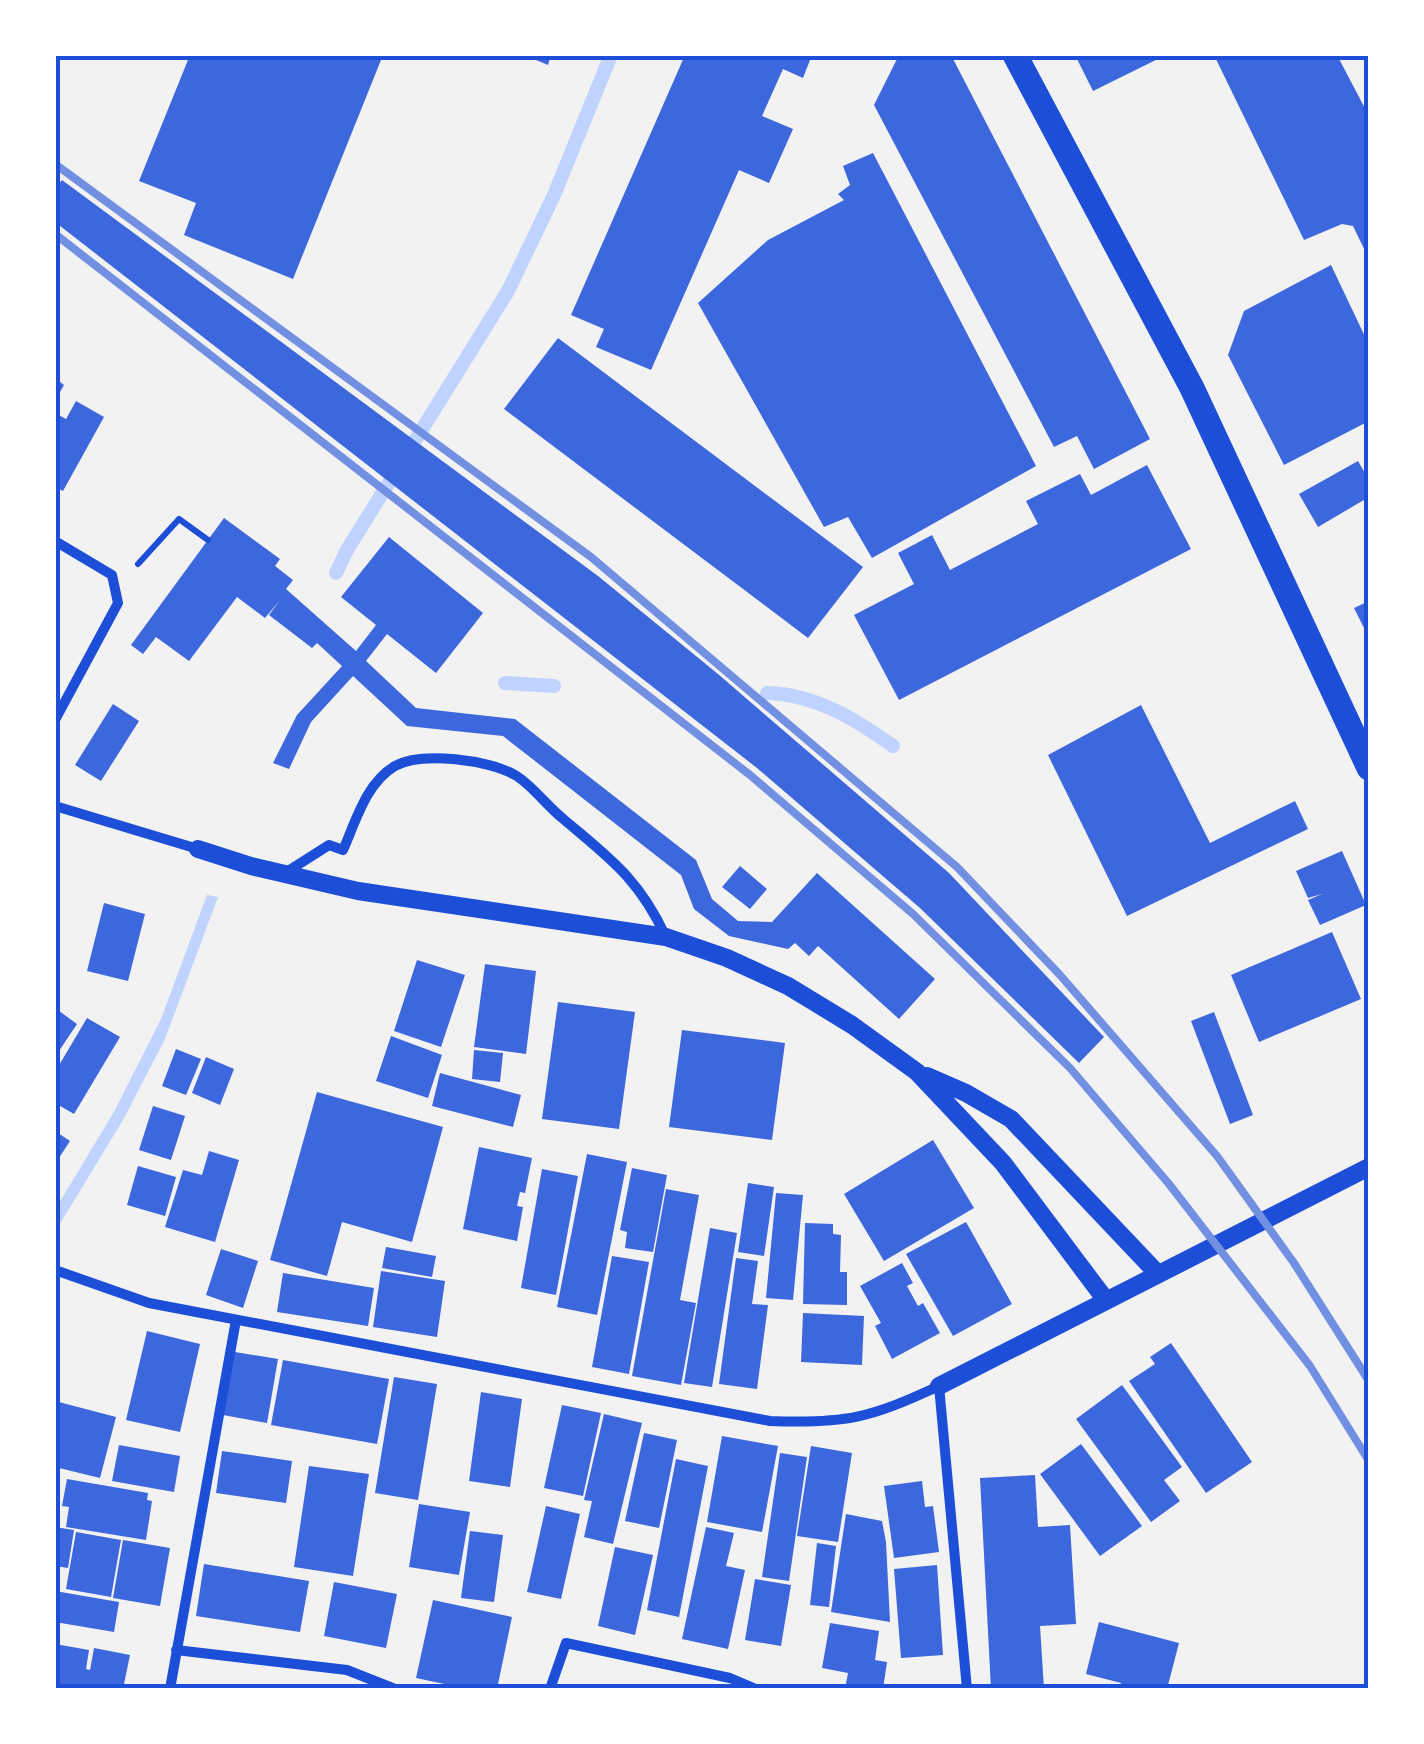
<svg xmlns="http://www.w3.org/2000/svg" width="1424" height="1744" font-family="Raleway,sans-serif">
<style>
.water{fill:#bfd3fe}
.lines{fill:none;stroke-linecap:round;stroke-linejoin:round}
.stream{stroke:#bfd3fe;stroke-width:14}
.building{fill:#3d67dc}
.path{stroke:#1d4ed8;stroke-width:6}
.minor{stroke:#1d4ed8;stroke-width:10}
.tertiary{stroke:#1d4ed8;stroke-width:18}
.primary{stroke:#1d4ed8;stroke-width:25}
.rail{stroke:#7290e2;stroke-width:8}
.neatline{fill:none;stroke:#1d4ed8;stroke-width:4}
</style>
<rect width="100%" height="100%" fill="#f2f2f2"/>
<!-- water -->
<path class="water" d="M207,895L218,897L165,1039L123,1120L55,1232V1210L115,1110L161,1019Z"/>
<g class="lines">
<!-- stream -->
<path class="stream" d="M336,573L347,550L508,291L554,195L611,55
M505,683L554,686
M767,693C815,694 855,719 893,746"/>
</g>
<!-- building -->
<path class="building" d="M190,55H383L293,279L184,235L196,203L139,181Z
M524,55H551L548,65Z
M685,55H812L803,78L783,69L762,116L793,129L769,183L739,170L651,370L596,347L604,329L571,315Z
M899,55H951L1150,439L1094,469L1077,436L1054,447L874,105Z
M1075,55H1166L1093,91Z
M1214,55H1337L1369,116V259L1353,226L1342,224L1304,240Z
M873,153L1036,466L872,558L848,517L824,527L698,303L768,240L844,200L838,194L850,185L843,166Z
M62,180L598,576L718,674L949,873L1104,1037L1079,1063L920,908L757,768L55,222V189Z
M1331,265L1369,345V421L1284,465L1228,355L1244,311Z
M558,338L863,567L808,638L504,409Z
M55,378L64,385L55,401Z
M76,401L104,417L63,491L55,487V413L66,419Z
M1358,461L1369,480V497L1318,527L1299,494Z
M1147,465L1191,549L899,700L854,615L914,584L898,553L932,535L950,570L1038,524L1026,501L1080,474L1091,495Z
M224,518L280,559L275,566L293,580L286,589L356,651L376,625L341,597L389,537L483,613L436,673L387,634L366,661L416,708L515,719L696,860L712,899L738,921L772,922L817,873L935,979L899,1019L818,946L809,956L795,943L788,949L729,936L694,909L681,875L503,736L407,726L353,676L311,722L289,769L273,763L297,715L342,666L317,643L312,648L269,615L280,600L265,618L237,597L189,661L156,637L143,654L131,645Z
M1369,601V638L1354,608Z
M113,704L139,721L101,781L75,765Z
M1141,705L1210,843L1295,801L1308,829L1127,916L1048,755Z
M1342,851L1366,905L1320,925L1308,900L1322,894L1308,898L1296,871Z
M740,866L767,889L750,909L722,887Z
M104,903L145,914L128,981L87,971Z
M1332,932L1361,999L1259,1042L1231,975Z
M417,960L465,975L441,1047L394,1031Z
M485,964L536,971L526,1054L474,1047Z
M558,1002L635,1012L619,1129L542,1119Z
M55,1008L77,1024L55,1057Z
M1214,1012L1253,1115L1230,1124L1191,1021Z
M87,1018L120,1037L74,1114L55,1103V1072Z
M682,1030L785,1043L772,1140L669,1127Z
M391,1036L442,1055L428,1098L376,1081Z
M176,1049L201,1059L186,1095L162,1086Z
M474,1050L503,1053L500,1082L472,1079Z
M206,1057L234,1069L220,1105L192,1093Z
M440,1073L521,1095L513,1127L432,1106Z
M317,1092L443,1127L412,1242L342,1222L327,1276L270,1260Z
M153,1106L185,1116L171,1160L139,1150Z
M55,1131L70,1141L55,1164Z
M933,1140L974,1208L884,1261L844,1194Z
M479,1147L532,1158L525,1193L520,1192L517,1206L523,1207L517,1241L463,1229Z
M209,1151L239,1160L215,1242L165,1227L183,1170L202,1175Z
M587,1154L627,1162L597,1315L557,1307Z
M138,1166L176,1177L165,1216L127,1205Z
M632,1168L667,1175L653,1252L625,1248L627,1232L620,1230Z
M542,1169L578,1176L556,1295L521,1288Z
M748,1183L774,1187L764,1256L738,1252Z
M666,1189L699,1195L680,1300L696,1303L681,1385L632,1376Z
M776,1193L803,1195L793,1300L766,1298Z
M966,1222L1012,1304L953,1336L906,1254Z
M805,1223L833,1224V1234L841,1235L840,1272H847V1305L803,1304Z
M710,1228L737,1233L712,1387L684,1383Z
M386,1247L436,1256L432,1277L382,1268Z
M221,1249L258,1261L243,1308L206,1295Z
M612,1256L649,1262L629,1374L592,1367Z
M736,1258L758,1261L752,1304L768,1305L757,1389L719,1384Z
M902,1263L913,1283L907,1286L918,1306L923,1303L940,1333L892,1359L875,1326L881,1323L860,1286Z
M381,1271L445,1281L437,1337L373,1327Z
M283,1273L374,1288L368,1326L277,1312Z
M803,1313L864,1316L862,1365L801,1362Z
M147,1331L200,1344L180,1432L126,1420Z
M1171,1343L1252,1462L1206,1493L1129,1381L1155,1364L1150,1357Z
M235,1352L278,1359L267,1423L223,1415Z
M283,1360L389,1379L377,1444L271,1425Z
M394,1377L437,1384L418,1500L375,1493Z
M1122,1385L1182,1467L1164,1480L1180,1501L1151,1522L1076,1419Z
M481,1392L522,1399L510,1487L469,1481Z
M55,1401L116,1417L100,1478L55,1467Z
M562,1405L601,1413L583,1496L544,1488Z
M604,1414L642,1423L613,1544L584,1537L592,1501L584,1500Z
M644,1433L677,1440L659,1528L625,1521Z
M722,1436L778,1446L762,1532L707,1522Z
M1081,1444L1142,1526L1100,1556L1040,1474Z
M119,1445L180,1456L174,1492L112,1481Z
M811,1446L852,1453L838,1542L797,1536Z
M222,1451L292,1461L286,1503L216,1493Z
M780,1453L807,1457L789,1581L762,1577Z
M676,1459L708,1466L679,1617L647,1610Z
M309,1466L369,1474L353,1576L294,1567Z
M1035,1475L1038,1527L1070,1525L1076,1624L1040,1626L1044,1689H991L980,1478Z
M67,1479L148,1493L147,1500L152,1501L146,1540L66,1527L69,1507L62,1506Z
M922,1481L925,1507L933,1506L939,1552L894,1558L884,1486Z
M419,1504L470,1512L459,1575L409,1567Z
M546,1506L580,1514L561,1599L527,1592Z
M846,1514L882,1521L886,1542L890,1622L831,1612Z
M55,1527L74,1530L68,1568L55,1566Z
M706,1527L734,1533L726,1566L745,1570L728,1649L682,1639Z
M470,1531L503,1535L494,1602L461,1598Z
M76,1532L121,1540L111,1597L66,1589Z
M123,1540L170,1548L160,1606L113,1598Z
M817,1543L836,1546L829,1607L810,1605Z
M615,1547L653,1555L635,1635L598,1626Z
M204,1564L309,1581L300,1632L196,1616Z
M937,1565L943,1655L901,1658L894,1569Z
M755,1579L791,1585L781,1646L745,1640Z
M334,1582L397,1594L386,1648L324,1636Z
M55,1591L119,1602L114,1632L55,1622Z
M433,1600L512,1617L497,1689H468L416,1678Z
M1099,1622L1179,1643L1167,1689H1119L1121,1683L1086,1674Z
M830,1623L879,1631L875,1660L887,1662L883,1689H845L848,1673L822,1668Z
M55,1644L89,1650L86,1669L90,1670L94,1648L130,1655L123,1689H55Z"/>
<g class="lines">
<!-- path -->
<path class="path" d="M138,564L179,519L208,540"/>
<!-- minor -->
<path class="minor" d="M55,541L112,575L118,603L55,720
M55,806L198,849
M285,873L329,845L343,850C356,821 366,783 395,766C422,751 489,760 515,775C532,785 545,804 561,817C609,858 638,877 666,937
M55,1270L149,1303L770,1421C846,1424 870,1418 939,1386L967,1689
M176,1650L347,1670L395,1689
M170,1689L236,1320
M550,1689L566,1643L730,1678L756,1689"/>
<!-- tertiary -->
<path class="tertiary" d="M198,849L251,866L358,891L666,937L727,958L788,986L852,1025L917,1072L1003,1163L1105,1299
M927,1076L966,1093L1011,1119L1157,1273
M939,1386L1369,1167"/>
<!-- primary -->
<path class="primary" d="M1015,55L1192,388L1369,768"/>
<!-- rail -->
<path class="rail" d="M55,164L591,557L957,867L1060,975L1217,1156L1294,1263L1369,1381
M55,234L750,775L913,914L1070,1068L1169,1184L1310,1366L1369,1461"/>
</g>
<!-- border -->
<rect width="1424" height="1744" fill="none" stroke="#ffffff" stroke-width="115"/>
<rect x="58" y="58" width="1308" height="1628" class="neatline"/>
</svg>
